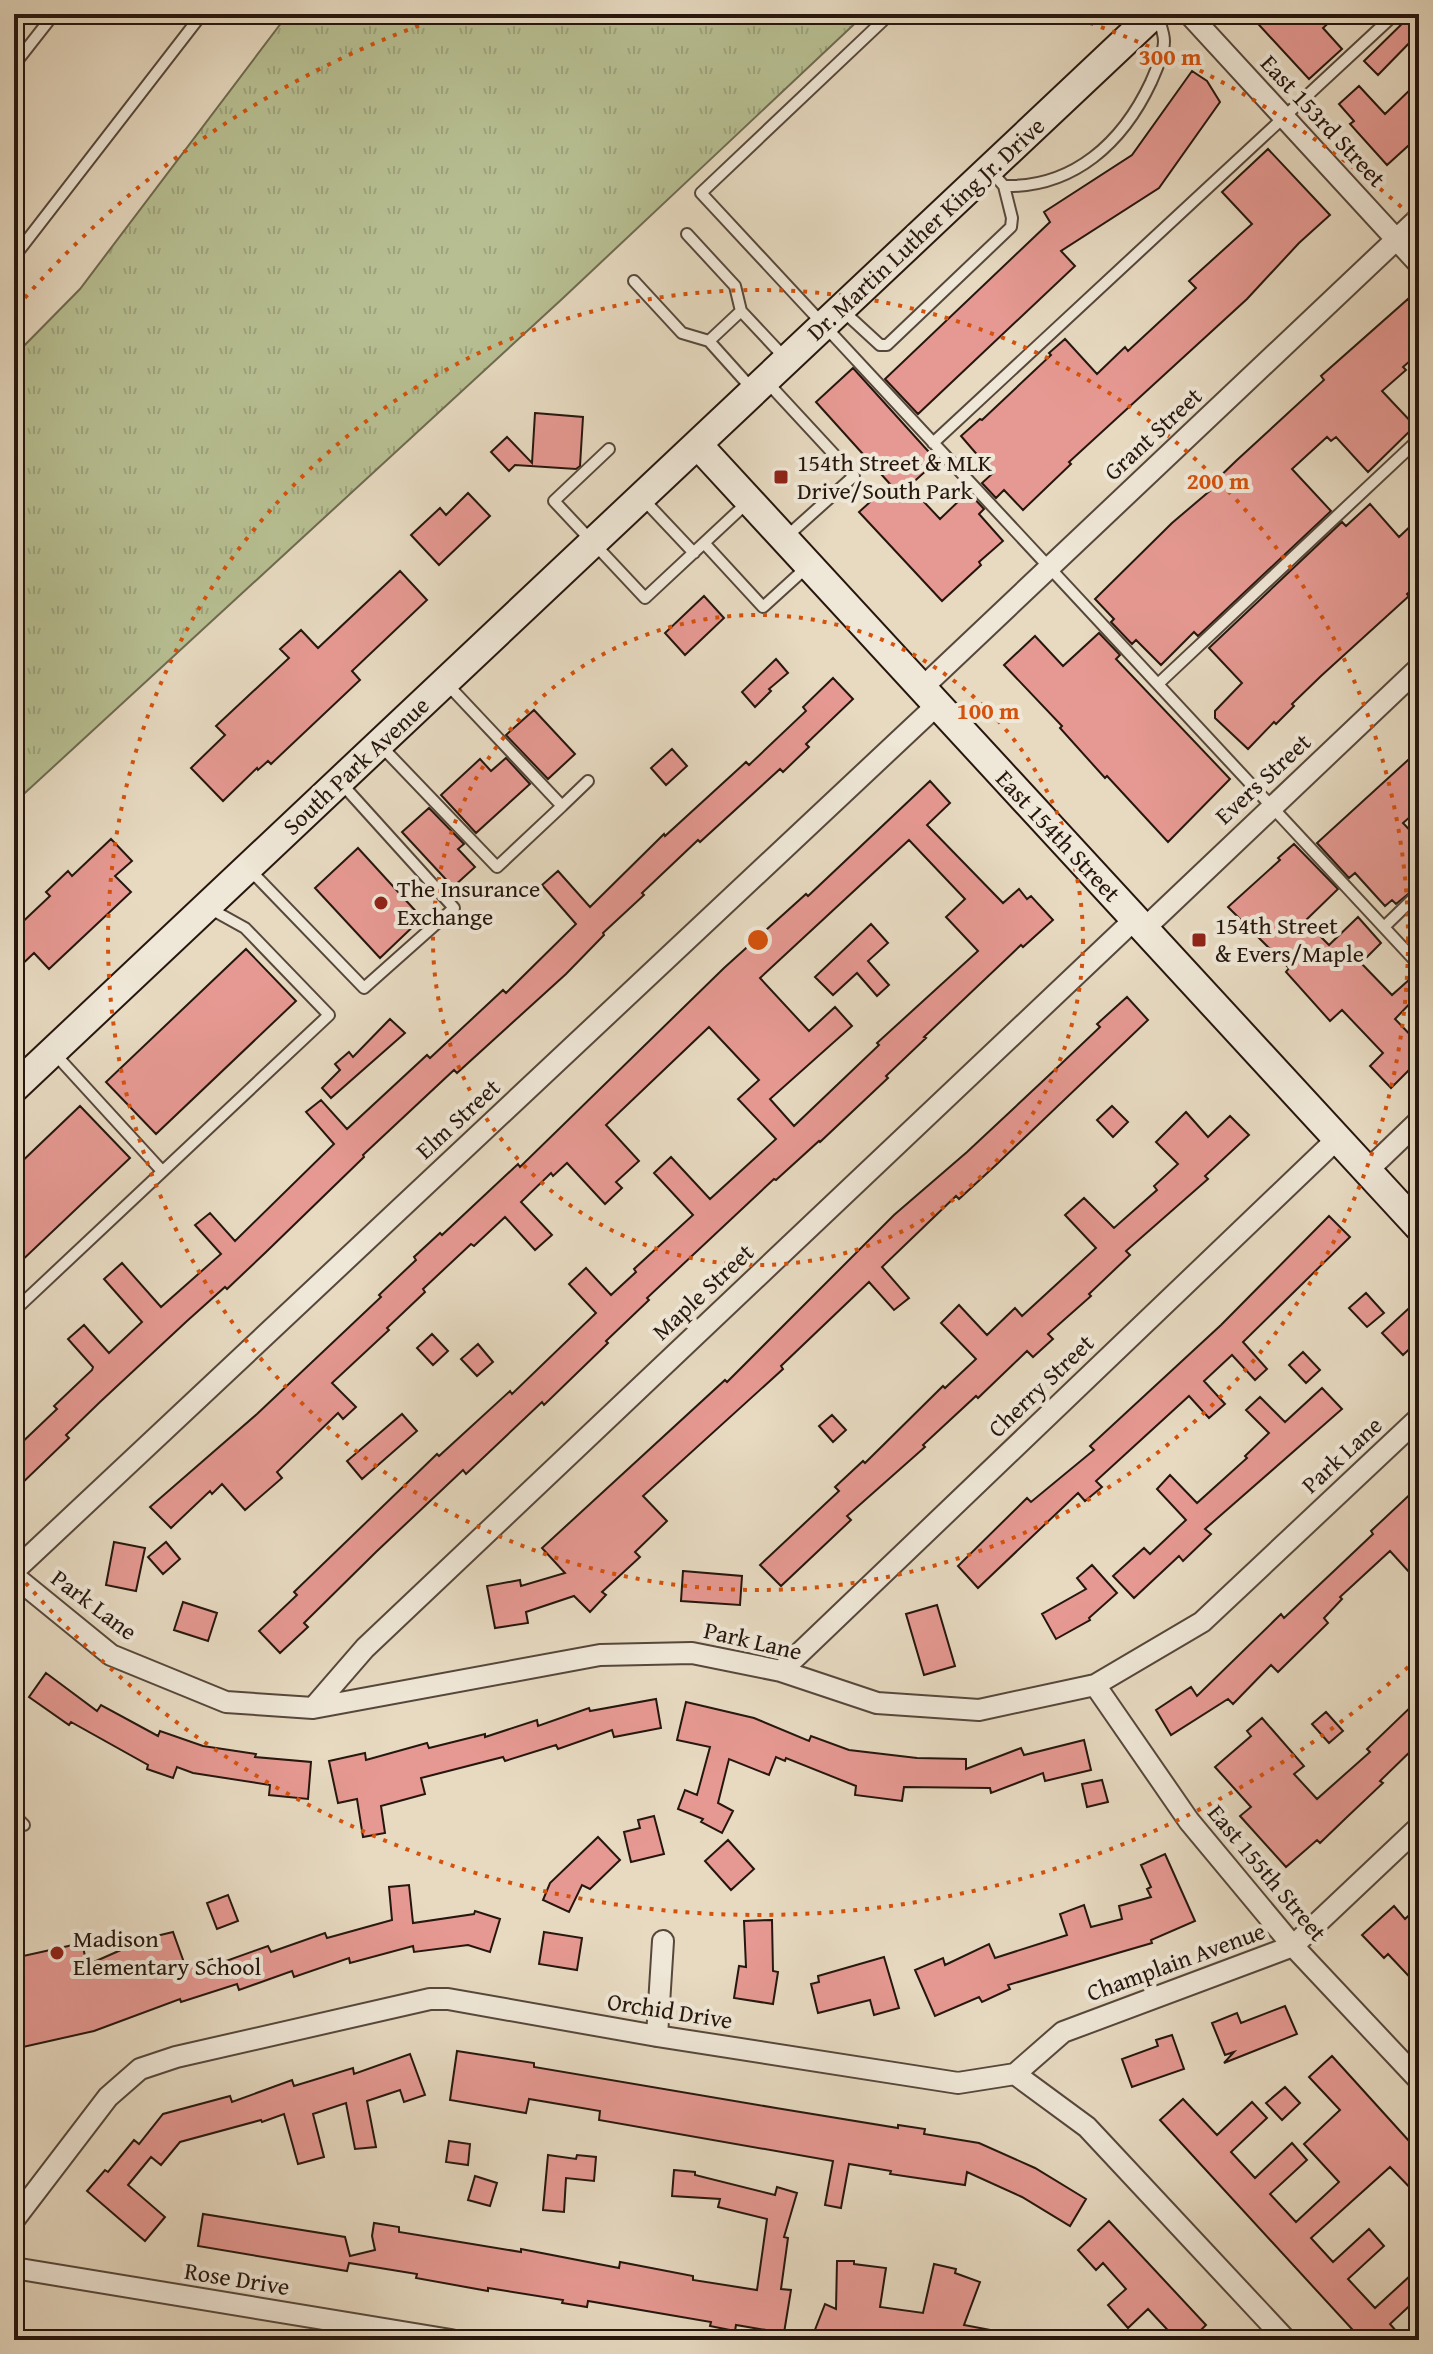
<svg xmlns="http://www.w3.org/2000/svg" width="1433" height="2354" font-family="'Gentium Book Plus',serif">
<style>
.grass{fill:url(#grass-tufts);stroke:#6e6a50;stroke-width:2}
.building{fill:#e69992;stroke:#26160e;stroke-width:2;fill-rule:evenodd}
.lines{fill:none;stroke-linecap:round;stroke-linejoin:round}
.lane-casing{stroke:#56473b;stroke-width:14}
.street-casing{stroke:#56473b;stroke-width:24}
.secondary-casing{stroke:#26160e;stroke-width:32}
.lane{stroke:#efe7d7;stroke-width:10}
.street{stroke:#efe7d7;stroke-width:20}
.secondary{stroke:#efe7d7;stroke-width:28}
.ring{fill:none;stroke:#d5520c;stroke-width:4;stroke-dasharray:4 8}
.poi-dot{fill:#8f2418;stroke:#efe7d7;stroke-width:3}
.labels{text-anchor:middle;stroke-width:8;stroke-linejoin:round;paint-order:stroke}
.street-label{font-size:24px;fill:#26160e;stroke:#efe7d7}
.poi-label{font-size:24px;fill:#26160e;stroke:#efe7d7;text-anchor:start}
.centre{fill:#d5520c;stroke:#efe7d7;stroke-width:4}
.ring-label{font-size:24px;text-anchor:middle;font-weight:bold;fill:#d5520c;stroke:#efe7d7;stroke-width:8;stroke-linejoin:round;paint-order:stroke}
</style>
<defs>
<pattern id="grass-tufts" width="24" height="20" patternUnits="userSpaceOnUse" patternTransform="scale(2)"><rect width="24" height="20" fill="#b7bf92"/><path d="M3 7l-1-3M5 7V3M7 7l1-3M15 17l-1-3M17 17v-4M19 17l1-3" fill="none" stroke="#9da37d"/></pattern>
</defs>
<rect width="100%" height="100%" fill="#e7dac1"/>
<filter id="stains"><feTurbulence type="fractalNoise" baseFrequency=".0025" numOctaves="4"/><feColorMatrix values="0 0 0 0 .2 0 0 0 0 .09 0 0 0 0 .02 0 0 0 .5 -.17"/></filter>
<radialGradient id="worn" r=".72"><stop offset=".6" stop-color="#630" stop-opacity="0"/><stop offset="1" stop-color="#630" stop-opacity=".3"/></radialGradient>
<!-- grass -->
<path class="grass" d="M288,14H865L562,299L14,803V356L80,289Z"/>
<!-- building -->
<path class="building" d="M1249,14H1338L1323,28L1342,49L1309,79Z
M1412,14H1419V33L1378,75L1364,61Z
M1192,71L1207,81L1220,102L1159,188L1061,251L1075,266L918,414L885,379L1050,222L1044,212L1132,155Z
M1419,81V136L1387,165L1350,124L1354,121L1339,104L1359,86L1385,114Z
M1268,149L1330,215L1299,243L1247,299L1069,462L1071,464L1023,510L1004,490L996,498L982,483L993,473L961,436L980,419L982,420L1051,355L1049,353L1065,339L1097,374L1125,347L1128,351L1196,288L1189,281L1252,224L1222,192Z
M1408,299L1419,311V353L1403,367L1406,370L1382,391L1415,426L1368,472L1336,437L1331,441L1327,437L1292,469L1331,511L1198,636L1194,632L1161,665L1136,640L1132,644L1111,622L1114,619L1095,599L1172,523L1212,489L1210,486L1237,460L1324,380L1321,376Z
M853,368L937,461L909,486L940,519L965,495L967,498L971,495L984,509L979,514L1003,541L979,562L981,565L942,601L859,512L890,484L816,402Z
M535,413L583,417L580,466L576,469L515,465L509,471L491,452L507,437L532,463Z
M468,493L490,516L439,565L411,535L440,508L446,515Z
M1370,504L1399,537L1419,518V583L1407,594L1409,596L1321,676L1292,704L1294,706L1276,724L1274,722L1248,749L1215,718V711L1242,683L1209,648L1342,522L1346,526Z
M400,571L427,600L352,671L360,680L271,764L268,761L258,770L257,768L223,801L191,768L225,735L216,726L289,658L280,649L301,630L318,648Z
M704,596L724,618L685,655L665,633Z
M1099,633L1120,655L1116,659L1230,779L1168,842L1107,776L1105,778L1060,728L1062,726L1004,665L1035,636L1063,666Z
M776,659L788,673L769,689L771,691L755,707L742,692Z
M833,678L853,699L806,744L809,747L783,772L780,769L700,842L698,840L642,893L644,895L603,933L604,935L566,974L457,1073L454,1070L363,1155L364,1157L265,1253L227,1289L225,1287L187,1321L100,1402L66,1435L69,1438L14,1491V1450L57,1409L54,1406L92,1370L93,1367L68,1339L84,1325L109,1353L142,1322L104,1279L122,1263L161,1307L221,1254L195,1225L210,1213L235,1241L334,1144L306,1112L321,1100L347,1129L427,1055L430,1058L503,990L506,993L576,924L542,885L558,871L590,907L664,834L665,836L746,762L749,765L806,711L803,707Z
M534,710L575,754L548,779L506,735Z
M672,749L687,766L666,785L651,768Z
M1419,750V809L1403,823L1419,840V885L1396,904L1392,900L1385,906L1355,873L1349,878L1317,843Z
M506,758L530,784L476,833L441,795L480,759L491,771Z
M930,781L950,803L927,825L1003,903L1019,889L1027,899L1031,896L1053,920L1023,947L1021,945L924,1037L926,1038L886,1076L888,1078L820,1142L819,1141L776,1180L774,1179L647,1298L649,1300L606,1341L608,1343L544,1405L542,1402L466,1474L463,1470L376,1552L304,1623L308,1627L280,1653L259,1631L297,1595L294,1592L437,1454L439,1456L510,1391L512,1394L596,1313L569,1284L586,1268L611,1295L636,1272L634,1269L693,1215L654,1173L671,1157L710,1199L776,1139L738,1099L759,1080L709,1027L606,1125L639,1161L616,1182L622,1188L605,1204L567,1163L553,1176L551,1173L521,1202L552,1235L535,1250L505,1217L474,1246L471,1244L423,1289L425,1292L387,1328L389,1330L332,1383L356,1407L343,1419L338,1413L277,1472L282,1478L245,1510L222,1484L212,1494L210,1491L171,1528L150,1507L257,1414L381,1297L379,1295L416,1260L414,1257L440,1233L442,1235L518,1164L520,1167L724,968L806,894L808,896ZM909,840L965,899L946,917L978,951L877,1043L879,1045L794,1126L770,1099L852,1026L835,1007L809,1031L760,978Z
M429,808L464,844L458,849L475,867L453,887L402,832Z
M111,839L132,861L115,876L131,892L49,969L34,953L14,972V930L50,896L46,892L68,871L72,876Z
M1294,844L1338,889L1305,921L1329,945L1358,917L1381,943L1361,963L1392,995L1410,979L1419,989V994L1395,1019L1419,1044V1060L1391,1088L1370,1066L1383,1053L1342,1010L1330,1021L1286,972L1289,968L1228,907L1280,860L1278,858Z
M358,848L422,918L380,958L315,888Z
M871,924L888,943L868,961L889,985L877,996L857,973L833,995L815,977Z
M246,949L296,1001L156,1134L106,1082Z
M1127,997L1148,1020L997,1164L959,1199L956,1196L882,1267L909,1298L894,1310L869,1282L781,1366L783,1369L643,1496L667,1521L635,1552L640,1557L602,1592L606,1595L590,1612L574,1596L526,1612L528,1623L495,1628L487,1586L520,1580L521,1586L565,1573L542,1548L725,1380L727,1382L894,1215L967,1152L1061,1064L1100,1027L1097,1024Z
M390,1019L405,1033L331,1098L322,1088L340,1070L335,1064L349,1052L353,1057Z
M80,1106L130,1158L14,1268V1169Z
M1112,1106L1128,1122L1113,1137L1097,1120Z
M1186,1112L1208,1137L1230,1116L1249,1135L1205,1176L1208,1179L1126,1251L1130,1255L1089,1294L1091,1296L1048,1334L1053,1339L1033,1357L1027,1351L978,1398L976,1396L923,1445L925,1447L847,1516L851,1520L781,1586L760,1565L839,1491L835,1487L863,1461L865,1463L943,1386L945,1388L976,1359L941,1323L959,1305L987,1335L1015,1308L1022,1316L1096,1248L1065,1215L1084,1198L1114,1228L1157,1190L1154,1186L1178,1164L1156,1142Z
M1329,1216L1350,1237L1243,1342L1267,1369L1255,1380L1232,1355L1204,1381L1225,1404L1209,1418L1189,1396L1096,1481L1102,1487L1085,1501L1078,1493L978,1588L958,1566L1027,1498L1031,1502L1094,1450L1090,1446L1221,1325Z
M1366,1293L1384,1313L1367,1327L1349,1308Z
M1419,1299V1340L1403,1355L1382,1333Z
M432,1334L448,1351L433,1365L417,1348Z
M478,1344L493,1362L477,1376L461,1359Z
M1303,1352L1320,1370L1306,1383L1289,1365Z
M1322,1388L1342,1409L1205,1529L1211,1534L1183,1561L1179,1556L1134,1598L1113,1576L1144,1548L1150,1554L1186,1520L1157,1489L1170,1475L1197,1503L1247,1458L1245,1456L1269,1433L1246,1410L1260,1397L1285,1422Z
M402,1414L417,1431L362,1479L347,1461Z
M832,1415L846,1430L833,1442L819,1426Z
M1419,1486V1583L1390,1551L1340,1597L1342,1599L1324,1618L1328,1623L1278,1672L1271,1665L1233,1704L1228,1699L1171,1735L1156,1710L1191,1687L1197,1696L1281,1614L1284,1618L1335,1570L1373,1534L1371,1531Z
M114,1542L145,1548L136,1591L106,1585Z
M166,1542L180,1559L163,1574L148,1557Z
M1092,1565L1117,1593L1089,1618L1090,1620L1056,1639L1042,1614L1086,1589L1077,1578Z
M683,1571L742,1576L740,1605L681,1601Z
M183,1602L217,1613L208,1641L174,1630Z
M937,1605L955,1666L924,1675L906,1614Z
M46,1673L97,1711L101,1705L158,1736L160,1731L203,1746L256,1754L255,1757L311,1762L308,1799L269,1795L270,1785L193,1773L177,1767L173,1778L147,1769L148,1765L71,1722L69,1725L29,1697Z
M656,1699L661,1728L614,1737L612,1730L558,1749L556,1745L505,1761L503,1757L421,1778L425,1794L381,1806L385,1833L363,1837L357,1799L338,1803L329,1761L365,1753L366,1760L427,1743L429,1748L485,1734V1737L537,1720L538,1726L589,1708L590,1711Z
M1419,1699V1743L1380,1781L1383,1783L1346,1818L1320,1843L1317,1840L1286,1867L1240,1816L1251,1807L1215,1767L1251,1736L1247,1731L1262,1718L1304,1766L1294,1774L1317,1799L1370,1752L1367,1749Z
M686,1702L754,1718L809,1741L811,1736L849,1750L917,1758L966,1759V1769L1021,1748L1024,1755L1084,1740L1091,1770L1045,1781L1043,1773L991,1793L990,1788L904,1787L902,1801L855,1795L856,1786L786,1758L785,1761L776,1757L769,1775L729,1759L718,1803L733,1811L722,1833L701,1822L703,1819L678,1809L685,1790L697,1795L710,1747L677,1740Z
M1326,1712L1343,1731L1329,1743L1312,1724Z
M1102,1780L1108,1802L1087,1807L1082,1784Z
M654,1816L664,1854L631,1862L624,1832L640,1828L638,1820Z
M598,1837L620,1860L590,1889L582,1885L569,1912L543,1900L550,1883Z
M728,1840L754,1869L731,1890L705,1861Z
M1165,1854L1195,1921L1151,1940L1152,1943L1008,1985L1010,1989L982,2002L979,1997L935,2016L915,1970L943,1958L945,1965L989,1944L995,1958L1067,1935L1060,1914L1084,1905L1091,1927L1122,1919L1119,1906L1151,1897L1147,1889L1151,1887L1141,1865Z
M409,1885L413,1923L474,1914L475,1911L500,1919L490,1952L468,1945L414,1952L413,1946L350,1963L349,1958L294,1977L292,1971L239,1990L237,1984L181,2002L180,1999L94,2031L14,2049V1958L82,1943L87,1965L148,1938L173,1932L186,1968L213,1959L215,1965L268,1946L271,1952L325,1933L327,1938L392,1920L389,1887Z
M228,1895L238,1921L217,1929L207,1903Z
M1394,1906L1405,1919L1419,1906V1987L1388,1954L1384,1958L1362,1935Z
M772,1920L773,1971L778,1972L773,2004L734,1998L739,1966L746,1967L744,1921Z
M544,1932L582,1938L577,1970L539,1964Z
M884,1957L899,2008L874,2015L870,2000L818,2013L811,1984L819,1982L818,1976Z
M1285,2006L1297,2034L1224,2063L1234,2052L1225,2055L1212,2023L1237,2013L1241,2023Z
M1172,2035L1184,2069L1132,2087L1122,2059L1158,2046L1156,2040Z
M457,2051L534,2063V2067L776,2108L898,2128V2125L925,2129L924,2134L979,2143L1035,2168L1086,2199L1070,2226L1022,2197L967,2172L965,2185L890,2174L891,2171L849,2164L841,2208L825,2205L833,2161L599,2120L600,2111L529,2099L526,2113L450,2100Z
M410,2054L425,2095L404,2102L400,2090L367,2101L376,2147L355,2149L346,2103L313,2114L324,2157L298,2164L284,2114L262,2122L261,2120L180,2142L161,2165L151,2157L128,2185L165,2217L145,2241L87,2191L105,2170L108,2172L134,2140L139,2144L163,2114L230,2096L232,2102L292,2080L294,2086L353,2068L354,2074Z
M1332,2056L1419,2152V2197L1390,2167L1311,2238L1333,2262L1369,2229L1384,2246L1348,2279L1375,2308L1411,2275L1419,2283V2297L1390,2324L1404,2340H1362L1160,2120L1183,2099L1217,2135L1252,2102L1267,2118L1231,2152L1255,2178L1292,2143L1307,2160L1270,2194L1296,2222L1339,2182L1304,2144L1340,2110L1309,2077Z
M1285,2087L1300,2103L1282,2120L1266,2103Z
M449,2141L470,2144L468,2165L446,2162Z
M548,2155L576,2159L577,2155L596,2157L594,2181L566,2178L564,2212L543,2210Z
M674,2170L695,2172V2175L775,2195L777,2187L797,2193L784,2237L788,2238L781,2289L791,2290L784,2333L736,2325L735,2331L710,2326L711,2322L588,2301L587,2307L562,2303L563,2300L488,2288V2291L416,2278L417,2274L349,2263L347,2271L198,2246L203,2214L345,2237L350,2256L375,2250L372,2236L374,2223L399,2227V2232L448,2240L521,2252V2249L619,2268L620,2262L693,2276V2280L757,2290L767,2219L718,2207L720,2199L672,2196Z
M475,2176L497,2183L490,2206L468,2200Z
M1109,2221L1206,2325L1191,2340H1177L1148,2309L1128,2328L1108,2305L1126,2289L1103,2263L1096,2270L1078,2250Z
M837,2261H854V2264L886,2268L880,2307L923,2313L934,2264L956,2269L955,2273L980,2282L964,2325L996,2331L995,2340H811L825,2304L836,2309Z"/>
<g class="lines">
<!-- lane casing -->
<g class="lane-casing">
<path id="lane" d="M890,14L701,193L1419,965
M14,65L54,14
M991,171L1004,186C1074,188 1123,142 1151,82C1156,70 1164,54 1164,41C1164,33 1160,24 1158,17
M687,234L735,286L741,311L786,359
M14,257L202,14
M634,281L682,333L709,341L753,390
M843,311L880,345H887L1011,227L1012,218L1004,186
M709,341L741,311
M767,382L854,476L786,537
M933,443L1395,14
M609,449L554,501L645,598L749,501
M643,499L694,553
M704,543L763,607L807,567
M1158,684L1419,439
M381,746L497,867L562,806L447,684
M562,806L588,781
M250,870L364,988L454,908L341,783
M1384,927L1419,893
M54,1053L162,1171
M14,1311L329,1015L245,928L209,908
M14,1815L24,1825"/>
</g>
<!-- street casing -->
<g class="street-casing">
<path id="street" d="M1189,14L1419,264
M922,688L1419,218
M1144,929L1419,668
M1367,1171L1419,1121
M14,1571L937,705
M14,1576L111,1655L226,1702L313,1708L600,1655L692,1653L781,1671L877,1703L979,1710L1095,1685L1202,1622L1419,1418
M781,1671L1337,1139
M1095,1685L1189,1821L1293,1946L1419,2080
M313,1708L365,1648L1135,919
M657,2036L663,1941
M1015,2074L1063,2032L1293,1946L1419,1827
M14,2220L108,2097L140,2069L176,2057L430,1999H448L657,2036L958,2083L1015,2074L1087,2127L1286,2340
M14,2268L451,2340"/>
</g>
<!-- secondary casing -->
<g class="secondary-casing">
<path id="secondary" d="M698,445L1419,1227
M14,1088L1154,14"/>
</g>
<!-- lane -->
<use href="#lane" class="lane"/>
<!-- street -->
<use href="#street" class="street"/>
<!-- secondary -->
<use href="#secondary" class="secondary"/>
</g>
<!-- distance rings -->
<g class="ring">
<circle cx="758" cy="940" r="325"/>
<circle cx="758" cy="940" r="650"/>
<path d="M1417 1659A975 975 0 0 1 17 1573M17 307A975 975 0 0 1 449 15M1067 15A975 975 0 0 1 1417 221"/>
</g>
<!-- markers -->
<g class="poi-dot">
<rect x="773" y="469" width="16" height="16" rx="4"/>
<circle cx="381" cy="903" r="8"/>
<rect x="1191" y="932" width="16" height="16" rx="4"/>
<circle cx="57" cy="1953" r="8"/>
</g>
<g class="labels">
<!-- street labels -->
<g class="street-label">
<text transform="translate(1323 121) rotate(47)" y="8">East 153rd Street</text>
<text transform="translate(926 229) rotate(-43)" y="8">Dr. Martin Luther King Jr. Drive</text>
<text transform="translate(1153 434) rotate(-43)" y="8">Grant Street</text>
<text transform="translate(356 766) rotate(-43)" y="8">South Park Avenue</text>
<text transform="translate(1263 779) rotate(-43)" y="8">Evers Street</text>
<text transform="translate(1058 836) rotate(47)" y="8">East 154th Street</text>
<text transform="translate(458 1119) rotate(-43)" y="8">Elm Street</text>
<text transform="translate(703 1292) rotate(-43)" y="8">Maple Street</text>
<text transform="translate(1041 1386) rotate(-44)" y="8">Cherry Street</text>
<text transform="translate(1342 1455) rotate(-43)" y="8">Park Lane</text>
<text transform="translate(94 1605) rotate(37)" y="8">Park Lane</text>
<text transform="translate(753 1641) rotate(13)" y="8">Park Lane</text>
<text transform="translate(1267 1873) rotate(50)" y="8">East 155th Street</text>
<text transform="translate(1176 1962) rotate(-20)" y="8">Champlain Avenue</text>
<text transform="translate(670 2011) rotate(9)" y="8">Orchid Drive</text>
<text transform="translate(237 2279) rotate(9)" y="8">Rose Drive</text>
</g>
<!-- poi labels -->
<g class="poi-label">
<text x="797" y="471">154th Street &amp; MLK<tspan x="797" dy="28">Drive/South Park</tspan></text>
<text x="397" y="897">The Insurance<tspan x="397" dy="28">Exchange</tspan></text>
<text x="1215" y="934">154th Street<tspan x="1215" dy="28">&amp; Evers/Maple</tspan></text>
<text x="73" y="1947">Madison<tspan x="73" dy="28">Elementary School</tspan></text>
</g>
</g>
<circle cx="758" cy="940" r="12" class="centre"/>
<g class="ring-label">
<text x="1170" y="65">300 m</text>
<text x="1218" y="489">200 m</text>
<text x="988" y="719">100 m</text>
</g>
<!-- margin -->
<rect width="1433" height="2354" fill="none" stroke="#e7dac1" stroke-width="48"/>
<rect x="16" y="16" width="1401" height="2322" fill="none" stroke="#26160e" stroke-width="4"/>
<rect x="24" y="24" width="1385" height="2306" fill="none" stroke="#26160e" stroke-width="2"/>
<rect width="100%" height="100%" filter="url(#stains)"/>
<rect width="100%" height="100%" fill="url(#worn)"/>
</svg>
